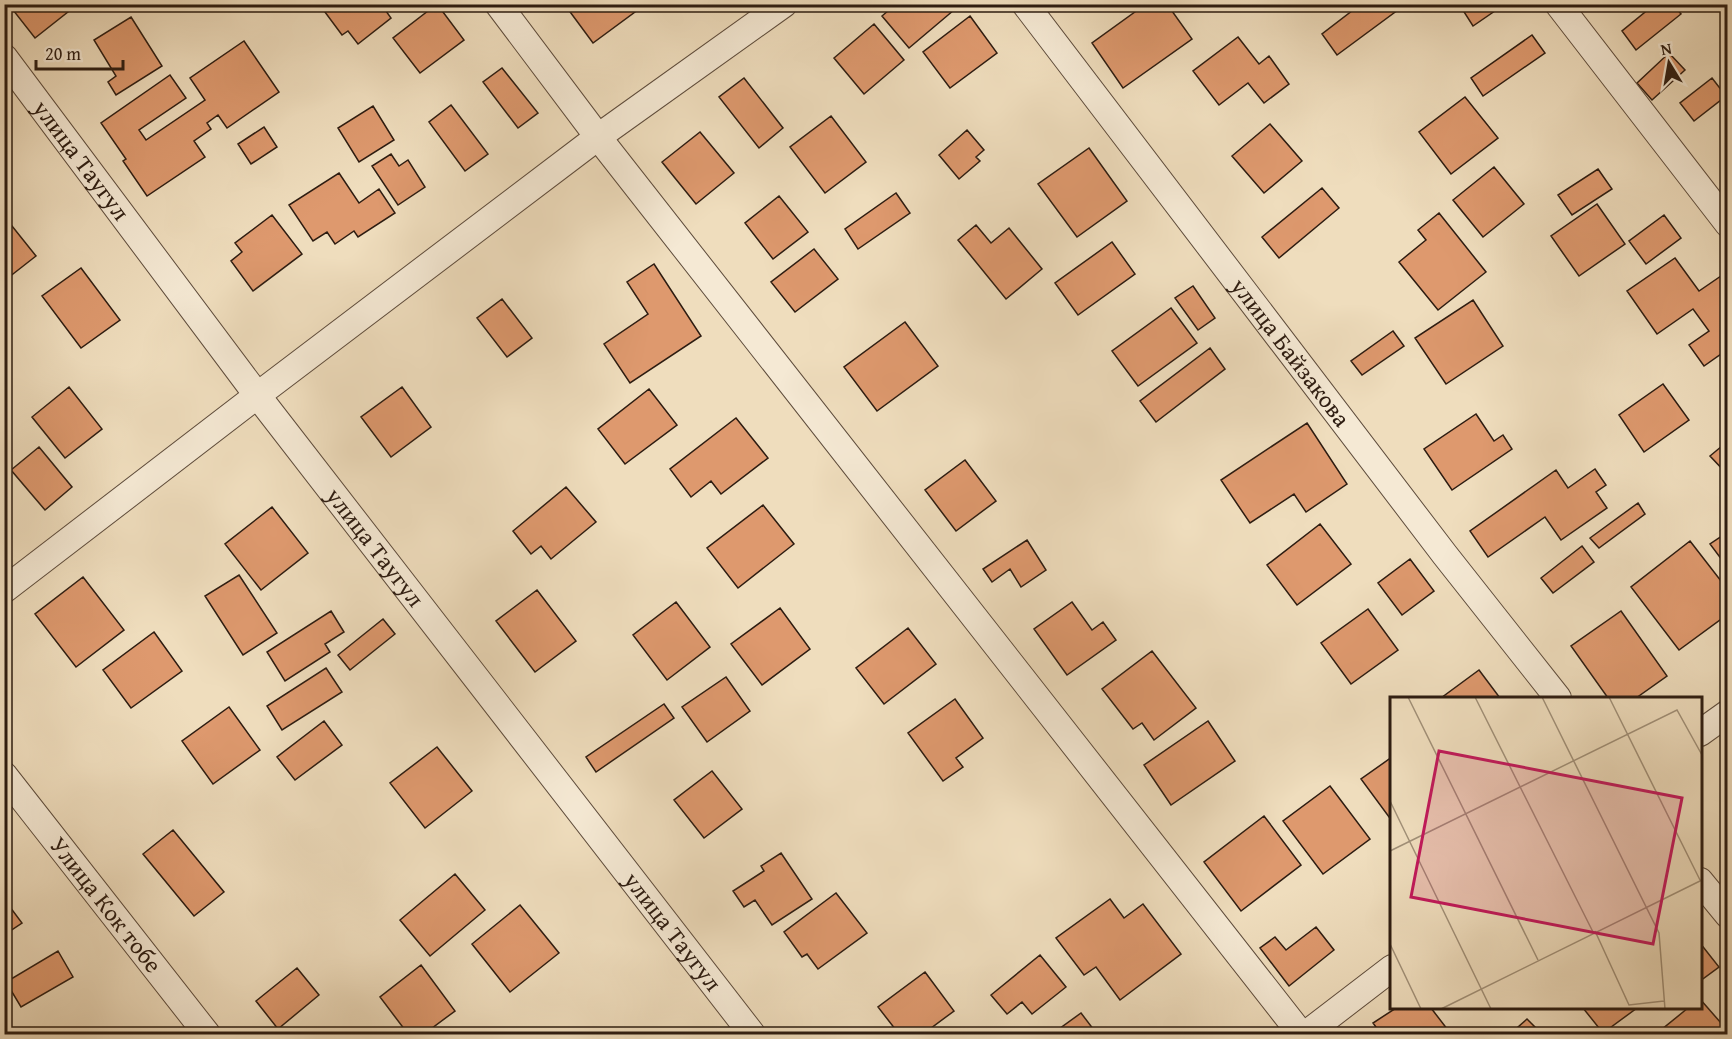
<svg xmlns="http://www.w3.org/2000/svg" width="1732" height="1039" font-family="'Gentium Book Plus',serif">
<style>
.building{fill:#de996e;stroke:#2d1c11;stroke-width:1.5}
.lines{fill:none;stroke-linecap:round;stroke-linejoin:round}
.minor-casing{stroke:#5e4c3c;stroke-width:28}
.minor{stroke:#f5e9d4;stroke-width:26}
.labels{text-anchor:middle;stroke-width:6;stroke-linejoin:round;paint-order:stroke}
.street-label{font-size:24px;fill:#2d1c11;stroke:#f5e9d4}
.inset-road{fill:none;stroke:#a19078;stroke-width:1.5}
.view{fill:#c2185b;fill-opacity:0.15;stroke:#c2185b;stroke-width:3}
.inset-edge{fill:none;stroke:#2d1c11;stroke-width:3}
</style>
<rect width="100%" height="100%" fill="#efddbd"/>
<filter id="stains"><feTurbulence type="fractalNoise" baseFrequency=".00333" numOctaves="4"/><feColorMatrix values="0 0 0 0 .2 0 0 0 0 .09 0 0 0 0 .02 0 0 0 .5 -.17"/></filter>
<radialGradient id="worn" r=".72"><stop offset=".6" stop-color="#630" stop-opacity="0"/><stop offset="1" stop-color="#630" stop-opacity=".3"/></radialGradient>
<!-- building -->
<path class="building" d="M21,4H78L35,38L13,10Z
M319,4H381L391,18L358,44L348,31L342,35Z
M437,4L464,40L420,73L393,38Z
M566,4H636L639,9L593,43L565,5Z
M896,4H949L954,10L909,48L882,16Z
M1146,4H1167L1192,39L1123,88L1092,43Z
M1361,4H1406L1337,55L1322,34Z
M1459,4H1505L1473,26Z
M1655,4H1673L1681,14L1636,50L1622,31Z
M970,16L997,53L950,88L923,52Z
M131,17L162,66L116,95L108,82L116,76L94,40Z
M874,24L904,60L864,94L834,58Z
M1532,35L1545,53L1483,96L1471,78Z
M1238,37L1259,64L1269,56L1289,84L1264,103L1248,83L1219,105L1193,71Z
M244,41L279,92L227,128L218,115L207,123L211,129L194,141L205,157L147,196L123,161L126,159L101,123L170,75L186,98L139,130L146,140L205,100L190,78Z
M1669,53L1685,70L1652,100L1637,83Z
M502,68L538,113L518,128L483,82Z
M744,78L783,128L759,148L719,97Z
M1712,78L1726,96L1694,121L1680,103Z
M1465,97L1498,138L1451,174L1419,132Z
M451,105L488,154L465,171L429,122Z
M373,106L394,140L359,162L338,128Z
M831,116L866,162L825,193L790,147Z
M1270,124L1302,161L1264,193L1232,156Z
M264,127L277,147L251,164L238,144Z
M967,130L984,150L976,157L980,161L959,179L939,155Z
M700,132L734,173L696,204L662,162Z
M1089,148L1127,201L1077,237L1038,184Z
M391,154L399,166L408,160L425,187L398,205L372,166Z
M1494,167L1524,204L1483,237L1453,200Z
M1598,169L1612,189L1572,215L1558,195Z
M339,173L359,203L379,189L395,213L358,237L354,231L335,244L327,232L313,241L289,205Z
M1322,188L1339,208L1279,258L1262,237Z
M896,193L910,213L858,249L845,229Z
M779,196L808,232L773,259L745,223Z
M1597,204L1625,244L1579,276L1551,236Z
M1439,213L1486,272L1438,310L1399,262L1426,240L1418,230Z
M272,215L302,254L253,291L231,261L242,252L235,243Z
M1664,215L1681,238L1646,264L1629,241Z
M8,221L36,256L4,281V224Z
M976,225L991,243L1009,228L1042,269L1006,299L958,240Z
M1112,242L1135,274L1078,315L1055,283Z
M814,249L838,279L795,312L771,282Z
M1675,258L1699,291L1721,276L1728,286V349L1704,366L1689,345L1709,331L1693,309L1657,334L1627,291Z
M654,264L701,336L630,383L604,344L648,314L627,282Z
M81,268L120,320L81,348L42,296Z
M1193,286L1215,318L1198,330L1175,298Z
M502,299L532,338L507,357L477,318Z
M1473,300L1503,346L1446,384L1415,338Z
M1171,308L1197,343L1138,386L1112,351Z
M905,322L938,366L877,411L844,367Z
M1393,331L1404,346L1362,375L1351,361Z
M1210,348L1225,369L1156,422L1140,401Z
M1663,384L1689,420L1644,452L1619,415Z
M69,387L102,429L65,458L32,417Z
M402,387L431,427L391,457L361,417Z
M649,389L677,425L625,464L598,429Z
M1476,414L1494,441L1503,435L1512,449L1452,490L1424,449Z
M736,418L768,458L721,494L711,481L691,497L670,469Z
M1307,423L1347,484L1306,512L1294,494L1250,523L1221,480Z
M1728,441V475L1710,456Z
M39,447L72,487L45,510L11,470Z
M965,460L996,501L956,531L925,490Z
M1595,469L1606,485L1596,492L1607,508L1561,540L1545,517L1488,557L1470,531L1556,470L1568,488Z
M566,487L596,522L551,559L541,546L531,554L513,531Z
M1638,503L1645,514L1599,548L1590,538Z
M763,505L794,544L738,588L707,548Z
M272,507L308,553L261,590L225,544Z
M1320,524L1351,564L1297,605L1267,565Z
M1728,532V568L1710,544Z
M1027,540L1046,570L1021,587L1010,569L992,582L983,569Z
M1690,541L1728,590V614L1679,650L1631,587Z
M1582,546L1594,562L1553,593L1541,578Z
M1410,559L1434,591L1402,615L1378,583Z
M239,575L277,633L243,655L205,596Z
M83,577L124,630L76,667L35,614Z
M537,590L576,641L535,672L496,621Z
M676,602L710,647L667,680L633,635Z
M1072,602L1092,630L1103,622L1116,640L1067,675L1034,629Z
M780,608L810,649L762,685L731,644Z
M1368,609L1398,650L1351,684L1321,643Z
M331,611L344,632L325,644L330,652L285,681L267,652Z
M1621,611L1667,676L1636,698H1608L1571,646Z
M383,619L395,634L350,670L338,655Z
M908,628L936,664L884,704L856,668Z
M154,632L182,671L131,708L103,670Z
M1152,651L1196,708L1154,740L1142,723L1133,729L1102,689Z
M326,668L342,692L282,730L267,706Z
M1479,670L1500,698H1441Z
M726,677L750,711L707,742L682,707Z
M955,699L983,738L956,758L963,767L943,781L908,733Z
M664,704L674,718L596,772L586,757Z
M229,707L260,750L213,784L182,741Z
M324,721L342,745L295,780L277,757Z
M1208,721L1235,761L1171,805L1144,765Z
M437,747L472,791L425,828L390,783Z
M1392,757V821L1361,779Z
M712,771L742,809L704,838L674,800Z
M1330,786L1370,839L1323,874L1283,821Z
M1264,816L1301,865L1241,911L1204,862Z
M173,830L224,892L194,916L143,854Z
M781,853L812,899L772,925L755,900L744,907L733,891L764,871L761,866Z
M455,874L485,910L430,956L400,920Z
M836,893L867,933L818,969L807,954L802,957L784,932Z
M4,899L22,923L4,935Z
M1110,899L1124,918L1143,904L1181,954L1120,1000L1096,967L1084,975L1056,938Z
M520,905L559,953L510,992L472,944Z
M1316,927L1334,950L1289,986L1260,948L1275,937L1286,950Z
M1700,943L1719,967L1700,981Z
M58,951L73,977L21,1007L6,982Z
M1040,955L1066,987L1032,1014L1022,1002L1007,1014L991,995Z
M421,965L455,1011L424,1034H408L380,997Z
M297,968L319,995L278,1029L256,1001Z
M925,972L954,1011L923,1034H899L878,1007Z
M1700,999L1728,1031V1034H1664L1661,1030L1688,1008H1700Z
M1396,1008H1431L1451,1034H1381L1373,1023Z
M1583,1008H1637L1603,1033Z
M1081,1013L1097,1034H1052Z
M1527,1019L1542,1034H1510Z"/>
<g class="lines">
<!-- minor casing -->
<g class="minor-casing">
<g id="minor">
<path d="M498,4L598,137L1301,1034"/>
<path id="s1" d="M1025,4L1445,555L1558,698"/>
<path d="M1558,4L1728,224"/>
<path id="s2" d="M4,57L257,395L752,1034"/>
<path d="M4,590L267,388L598,137L784,4"/>
<path d="M1700,733L1728,713"/>
<path id="s3" d="M4,775L207,1034"/>
<path d="M1700,881L1728,915"/>
<path d="M1306,1034L1392,968"/>
</g>
</g>
<!-- minor -->
<use href="#minor" class="minor"/>
</g>
<g class="labels">
<!-- street labels -->
<g class="street-label">
<text dy="8" stroke="none"><textPath href="#s2" startOffset="129">улица Таугул</textPath></text>
<text dy="8" stroke="none"><textPath href="#s1" startOffset="438">улица Байзакова</textPath></text>
<text dy="8" stroke="none"><textPath href="#s2" startOffset="615">улица Таугул</textPath></text>
<text dy="8" stroke="none"><textPath href="#s3" startOffset="165">Улица Кок тобе</textPath></text>
<text dy="8" stroke="none"><textPath href="#s2" startOffset="1101">улица Таугул</textPath></text>
</g>
</g>
<!-- overview -->
<g transform="translate(1390 697)">
<rect width="312" height="312" fill="#efddbd"/>
<path class="inset-road" d="M18,0L148,263M85,0L203,235M152,0L269,236L275,312M219,0L310,183M0,104L101,312M0,154L287,13L312,58M205,234L239,308L274,304M0,247L31,312M51,312L312,183"/>
<path class="view" d="M49,54L292,101L263,247L21,200Z"/>
<rect width="312" height="312" class="inset-edge"/>
</g>
<!-- margin -->
<rect width="1732" height="1039" fill="none" stroke="#efddbd" stroke-width="24"/>
<rect x="6" y="6" width="1720" height="1027" fill="none" stroke="#2d1c11" stroke-width="3"/>
<rect x="12" y="12" width="1708" height="1015" fill="none" stroke="#2d1c11" stroke-width="1.5"/>
<!-- north arrow -->
<g transform="translate(1669 63) rotate(349)" stroke="#f5e9d4" stroke-width="4.5" paint-order="stroke">
<path d="M0-4.5L10 22L0 15L-10 22Z" fill="#2d1c11"/>
<text y="-9" font-size="16" font-weight="bold" text-anchor="middle" fill="#2d1c11">N</text>
</g>
<!-- scale -->
<path d="M36 60v9h87v-9" fill="none" stroke="#2d1c11" stroke-width="3"/>
<text x="45" y="60" font-size="18" fill="#2d1c11" stroke="#f5e9d4" stroke-width="4.5" paint-order="stroke">20 m</text>
<rect width="100%" height="100%" filter="url(#stains)"/>
<rect width="100%" height="100%" fill="url(#worn)"/>
</svg>
